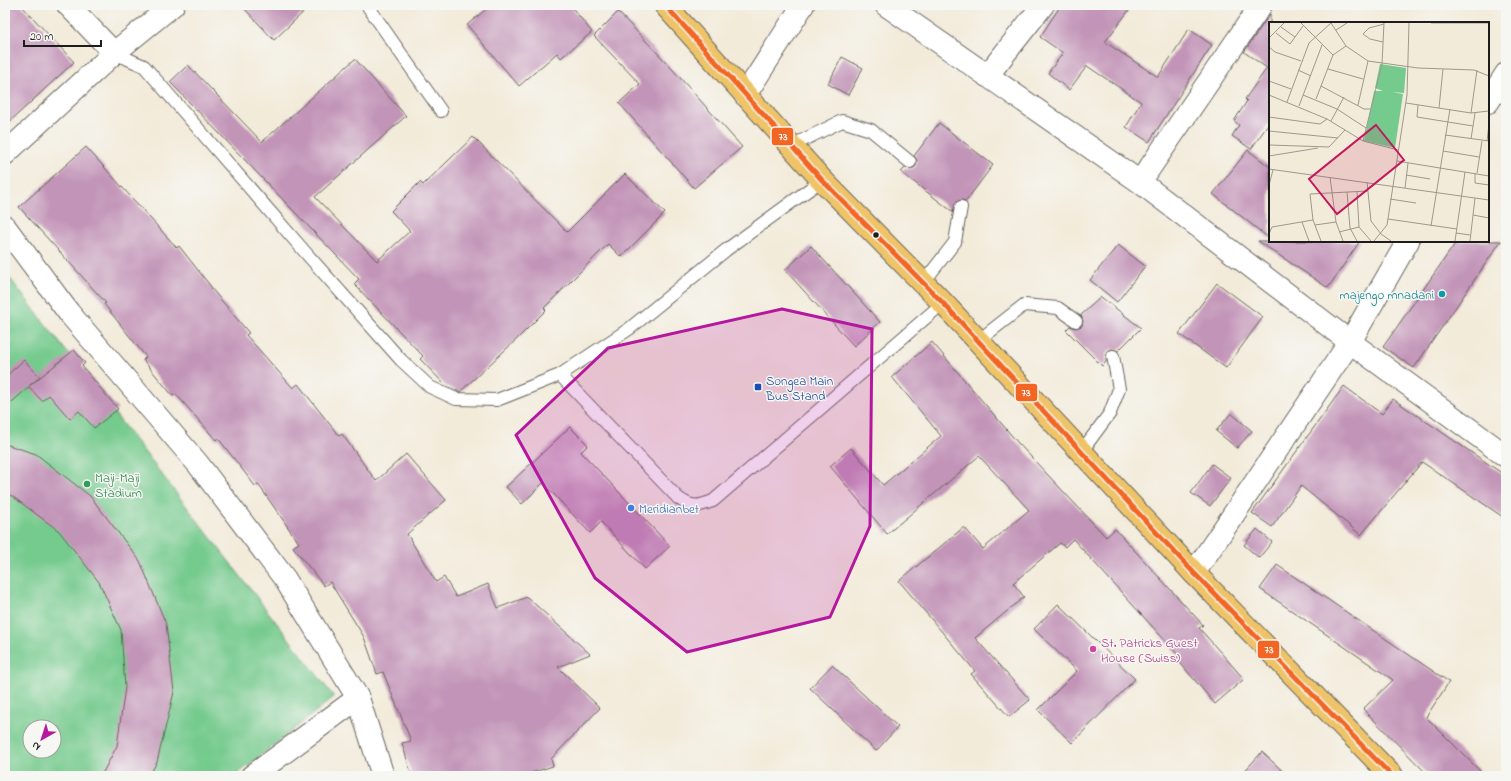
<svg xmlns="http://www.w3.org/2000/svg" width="1511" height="781" font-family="'Indie Flower',sans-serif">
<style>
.green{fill:#75ca8d;stroke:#487354;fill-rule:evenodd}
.building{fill:#c294b8}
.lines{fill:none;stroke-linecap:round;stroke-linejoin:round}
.service-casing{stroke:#67645e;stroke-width:14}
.minor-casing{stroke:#67645e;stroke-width:24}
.tertiary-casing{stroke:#67645e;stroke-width:24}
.trunk-casing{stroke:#67645e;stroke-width:24}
.service{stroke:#fff;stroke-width:12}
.minor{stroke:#fff;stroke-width:22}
.tertiary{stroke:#fff;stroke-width:22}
.trunk{stroke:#efc469;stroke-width:22}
.bus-1-casing{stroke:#f6f6f2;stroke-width:8}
.bus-1{stroke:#f26522;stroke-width:5}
.marked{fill:#b5179e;fill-opacity:0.2;stroke:#b5179e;stroke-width:3;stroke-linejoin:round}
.bus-dot{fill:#1c1c1c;stroke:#f6f6f2;stroke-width:1.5}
.culture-dot{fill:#0f9aa8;stroke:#f6f6f2;stroke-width:1.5}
.transit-dot{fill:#1a4fb4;stroke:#f6f6f2;stroke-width:1.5}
.leisure-dot{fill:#2e9e5b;stroke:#f6f6f2;stroke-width:1.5}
.shop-dot{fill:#3f7fe0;stroke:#f6f6f2;stroke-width:1.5}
.hotel-dot{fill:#d1479c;stroke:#f6f6f2;stroke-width:1.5}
.labels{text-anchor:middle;stroke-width:3;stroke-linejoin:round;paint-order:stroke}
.culture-label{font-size:13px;fill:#0d838f;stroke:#f6f6f2;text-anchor:end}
.transit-label{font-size:13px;fill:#164399;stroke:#f6f6f2;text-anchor:start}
.leisure-label{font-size:13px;fill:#27864d;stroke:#f6f6f2;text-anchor:start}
.shop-label{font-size:13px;fill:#366cbe;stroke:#f6f6f2;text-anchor:start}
.hotel-label{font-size:13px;fill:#b23c85;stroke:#f6f6f2;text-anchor:start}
.inset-road{fill:none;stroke:#9d988e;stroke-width:1}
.view{fill:#c2185b;fill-opacity:0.15;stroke:#c2185b;stroke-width:2}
.inset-edge{fill:none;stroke:#1c1c1c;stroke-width:2}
.line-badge{stroke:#f6f6f2;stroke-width:1.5}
.badge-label{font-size:11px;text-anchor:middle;font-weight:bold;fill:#fff}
</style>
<rect width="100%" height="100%" fill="#f6f6f2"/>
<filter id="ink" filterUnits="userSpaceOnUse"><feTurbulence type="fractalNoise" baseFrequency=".025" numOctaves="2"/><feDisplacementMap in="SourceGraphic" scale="8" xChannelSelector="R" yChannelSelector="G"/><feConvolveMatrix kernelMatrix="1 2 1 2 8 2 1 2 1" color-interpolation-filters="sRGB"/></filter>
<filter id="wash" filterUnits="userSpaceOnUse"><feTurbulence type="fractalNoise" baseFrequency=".012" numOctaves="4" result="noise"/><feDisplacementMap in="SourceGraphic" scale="16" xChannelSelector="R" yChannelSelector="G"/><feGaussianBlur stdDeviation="0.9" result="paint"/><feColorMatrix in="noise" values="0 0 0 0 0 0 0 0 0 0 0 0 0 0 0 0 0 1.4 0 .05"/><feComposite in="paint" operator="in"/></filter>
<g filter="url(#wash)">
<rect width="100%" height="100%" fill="#f3ebda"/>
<!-- green -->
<path class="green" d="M5,272L334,697L235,776H5ZM30,727H54V751H30Z"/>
<g id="blocks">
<!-- building -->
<path class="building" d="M5,5H21L74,62L5,126Z
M241,5H311L274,40Z
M491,5H570L592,32L561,58L557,53L519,86L467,25Z
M1061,5H1133L1105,42L1158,77L1189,29L1212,45L1149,142L1126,127L1141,102L1087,66L1069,90L1048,73L1063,53L1040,37Z
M618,12L665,61L742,147L694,188L619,103L640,84L594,36Z
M1270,14V122L1251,149L1232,136L1239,125L1234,121L1247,101L1245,99L1267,68L1244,52Z
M842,57L863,68L848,95L828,84Z
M355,59L406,116L315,197L377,261L410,231L391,211L420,182L423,185L473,137L567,232L625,174L665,213L621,257L608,244L544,308L546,310L517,339L460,392L446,386L420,359L423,356L354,284L359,279L170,82L188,65L262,142Z
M939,123L993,165L966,201L962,200L956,202L953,212L901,172L905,168L912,169L916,166L917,160L914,156Z
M86,147L177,248L179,246L212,288H211L249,333L246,335L293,388L298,384L339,436L342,434L376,481L406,454L446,500L407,534L436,582L444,577L456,597L488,584L498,608L527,597L590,654L558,667L600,708L551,759L553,766L521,776H412L402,743L411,741L383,672L377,674L364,637L330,582L324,586L293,547L299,543L258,484L255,486L218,438L216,440L176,394L173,396L143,360L146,357L104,304L106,303L19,207Z
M1248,150L1270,167V239L1213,194Z
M1258,241H1360L1328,288Z
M1457,241H1501L1414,368L1383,347Z
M1118,245L1145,266L1117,302L1090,280Z
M811,246L880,322L854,346L785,270Z
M1217,283L1263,317L1226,368L1179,334Z
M1101,297L1141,328L1118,351L1112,349L1108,351L1106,354V362L1102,366L1066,330L1070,326L1076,328L1082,326L1083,321L1081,315Z
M932,342L1018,443L1106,537L1115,529L1203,625L1199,628L1244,679L1215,704L1176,658L1179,656L1073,539L1065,547L1060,543L1013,583L1024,597L975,638L1030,700L1009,717L971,674L975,671L899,581L964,527L983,549L1029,510L979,456L887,534L830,466L851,448L883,485L941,436L892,377Z
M74,350L85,363L82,366L118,409L94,428L79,411L70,419L49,395L42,401L29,387L5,408V377L24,360L40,377L29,386Z
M1344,386L1382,414L1393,399L1506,476V519L1422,462L1361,535L1301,486L1272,527L1252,513Z
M1231,413L1252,431L1237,448L1216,431Z
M570,427L588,445L581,452L670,546L645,569L601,522L590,533L543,483L522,504L506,487Z
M5,444L36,454L90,496L140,561L166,624L174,692L157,762L149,776H101L117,746L125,687L121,630L99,582L59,531L12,496L5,494Z
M1212,464L1231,478L1210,506L1191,493Z
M1257,529L1272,542L1259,558L1244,545Z
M1277,565L1449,682L1426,717L1485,776H1429L1363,709L1393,680L1260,589Z
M1058,604L1135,679L1072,743L1038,710L1077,671L1034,629Z
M832,665L898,727L876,751L810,688Z
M1262,752L1288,776H1240Z"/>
</g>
</g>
<g filter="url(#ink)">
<use href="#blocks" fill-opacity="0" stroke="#67645e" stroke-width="1"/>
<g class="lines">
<!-- service casing -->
<g class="service-casing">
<path id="service" d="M367,5L441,111
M114,53L144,66L305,252L401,360L430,387L456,399L497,400L560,375L629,329L726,250L822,180
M791,146L842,121L871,130L910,162
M923,283L955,242L961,207
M978,341L1024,305L1058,308L1076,321
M560,375L678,498C692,508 697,507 713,501L943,303
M1081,452L1110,413L1119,389L1113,356"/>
</g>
<!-- minor casing -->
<g class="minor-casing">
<path id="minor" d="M68,5L114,53
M886,5L1140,182L1350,342
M987,76L1043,5
M745,95L803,5
M5,154L114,53L173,5
M1140,182L1261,5
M5,227L69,313L198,464L285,579L358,698L383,776
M252,776L358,698"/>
</g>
<!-- tertiary casing -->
<g class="tertiary-casing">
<path id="tertiary" d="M1488,102L1506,74
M1350,342L1506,456
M1194,573L1350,342L1408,241"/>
</g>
<!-- trunk casing -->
<g class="trunk-casing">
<path id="trunk" d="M665,5L822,180L943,303L1194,573L1392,776"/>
</g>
<!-- service -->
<use href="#service" class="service"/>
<!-- minor -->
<use href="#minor" class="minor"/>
<!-- tertiary -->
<use href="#tertiary" class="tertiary"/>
<!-- trunk -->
<use href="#trunk" class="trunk"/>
<!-- bus-1 casing -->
<g class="bus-1-casing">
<path id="bus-1" d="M665,5L822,180L943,303L1194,573L1392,776"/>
</g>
<!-- bus-1 -->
<use href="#bus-1" class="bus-1"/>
</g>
</g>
<!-- marked area -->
<path class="marked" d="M782,309L872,329L870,526L830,617L687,652L595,578L516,435L608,348Z"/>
<!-- markers -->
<circle class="bus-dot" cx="876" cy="235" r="3.5"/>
<circle class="culture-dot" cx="1442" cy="294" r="4"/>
<rect class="transit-dot" x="754" y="383" width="8" height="8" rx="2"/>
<circle class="leisure-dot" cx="87" cy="484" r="4"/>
<circle class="shop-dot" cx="631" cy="508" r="4"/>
<circle class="hotel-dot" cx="1093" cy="649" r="4"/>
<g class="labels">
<!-- culture labels -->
<g class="culture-label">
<text x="1434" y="299">majengo mnadani</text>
</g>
<!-- transit labels -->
<g class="transit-label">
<text x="766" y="385">Songea Main<tspan x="766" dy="15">Bus Stand</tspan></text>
</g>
<!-- leisure labels -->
<g class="leisure-label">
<text x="95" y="482">Maji-Maji<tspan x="95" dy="15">Stadium</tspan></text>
</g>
<!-- shop labels -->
<g class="shop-label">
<text x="639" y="513">Meridianbet</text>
</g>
<!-- hotel labels -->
<g class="hotel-label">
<text x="1101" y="647">St. Patricks Guest<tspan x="1101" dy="15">House (Swiss)</tspan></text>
</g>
</g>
<!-- overview -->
<g transform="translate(1269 22)">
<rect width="220" height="220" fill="#f3ebda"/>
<path d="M111,42L137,46L135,71L123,70L134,72L126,126L95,119L105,69H114L106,66Z" fill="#75ca8d"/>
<path class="inset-road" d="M32,1L64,33M62,1L77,24L99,39L149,46L205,48L220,54M162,1H220M12,5L26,15M67,8L78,1M7,11L21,22L34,4M0,16L15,1M114,20L101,17L94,12L100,6L115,2M0,25L6,30L32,39M59,47L94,57M29,48L42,54M0,59L22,67M52,64L95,87H101M0,73L58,97L94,119L129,128M34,73L68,87L97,106M47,77L64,33L77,24M18,80L40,21L62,1M137,81L202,91L220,89M89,83L99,39M149,83L148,95L204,104M30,84L53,23M170,86L174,47M202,91L208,48M0,95L51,102L58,97M62,99L75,75M0,109L69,116M176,113L220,119M202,117L206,91M94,119L113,42L115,1M218,119L220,102M0,123L60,125L76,108M174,129L210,135M0,134L49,126M128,139L220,154M0,147L220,178M206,151V161L220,163M208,151L213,119M137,153L161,157M61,155L67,200L74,219M98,160L102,199L112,212L122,219M0,163L4,148M136,166L139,141M78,170L81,206L88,219M88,170L90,205L102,219M121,177L147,181M204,193L220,196M119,197L188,207M33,200L40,219M46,203L67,200M162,204L181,87M70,210L90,205M187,211L201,213M0,212L3,205L44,198M52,219L44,198L41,172L99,169M105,219L118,203L138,73L140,1M186,219L196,150M201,219L206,176"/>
<path class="view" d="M107,103L135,138L68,192L40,157Z"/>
<rect width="220" height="220" class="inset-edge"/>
</g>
<g class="line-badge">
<rect x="771" y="127" width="23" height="19" rx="4" fill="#f26522"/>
<rect x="1015" y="383" width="23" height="19" rx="4" fill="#f26522"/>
<rect x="1257" y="640" width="23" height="19" rx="4" fill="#f26522"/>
</g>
<g class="badge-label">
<text x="783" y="140">73</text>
<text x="1026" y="396">73</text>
<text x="1269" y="653">73</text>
</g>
<!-- margin -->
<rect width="1511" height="781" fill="none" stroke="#f6f6f2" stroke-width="20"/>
<!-- north arrow -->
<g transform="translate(42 739) rotate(219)"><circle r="19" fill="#f6f6f2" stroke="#9f9f9c"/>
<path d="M0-3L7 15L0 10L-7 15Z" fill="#b5179e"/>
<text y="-6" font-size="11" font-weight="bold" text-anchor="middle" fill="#1c1c1c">N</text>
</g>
<!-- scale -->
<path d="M24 40v6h77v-6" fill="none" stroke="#1c1c1c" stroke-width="2"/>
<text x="30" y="40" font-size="12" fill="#1c1c1c" stroke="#f6f6f2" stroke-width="3" paint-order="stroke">20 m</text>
</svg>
